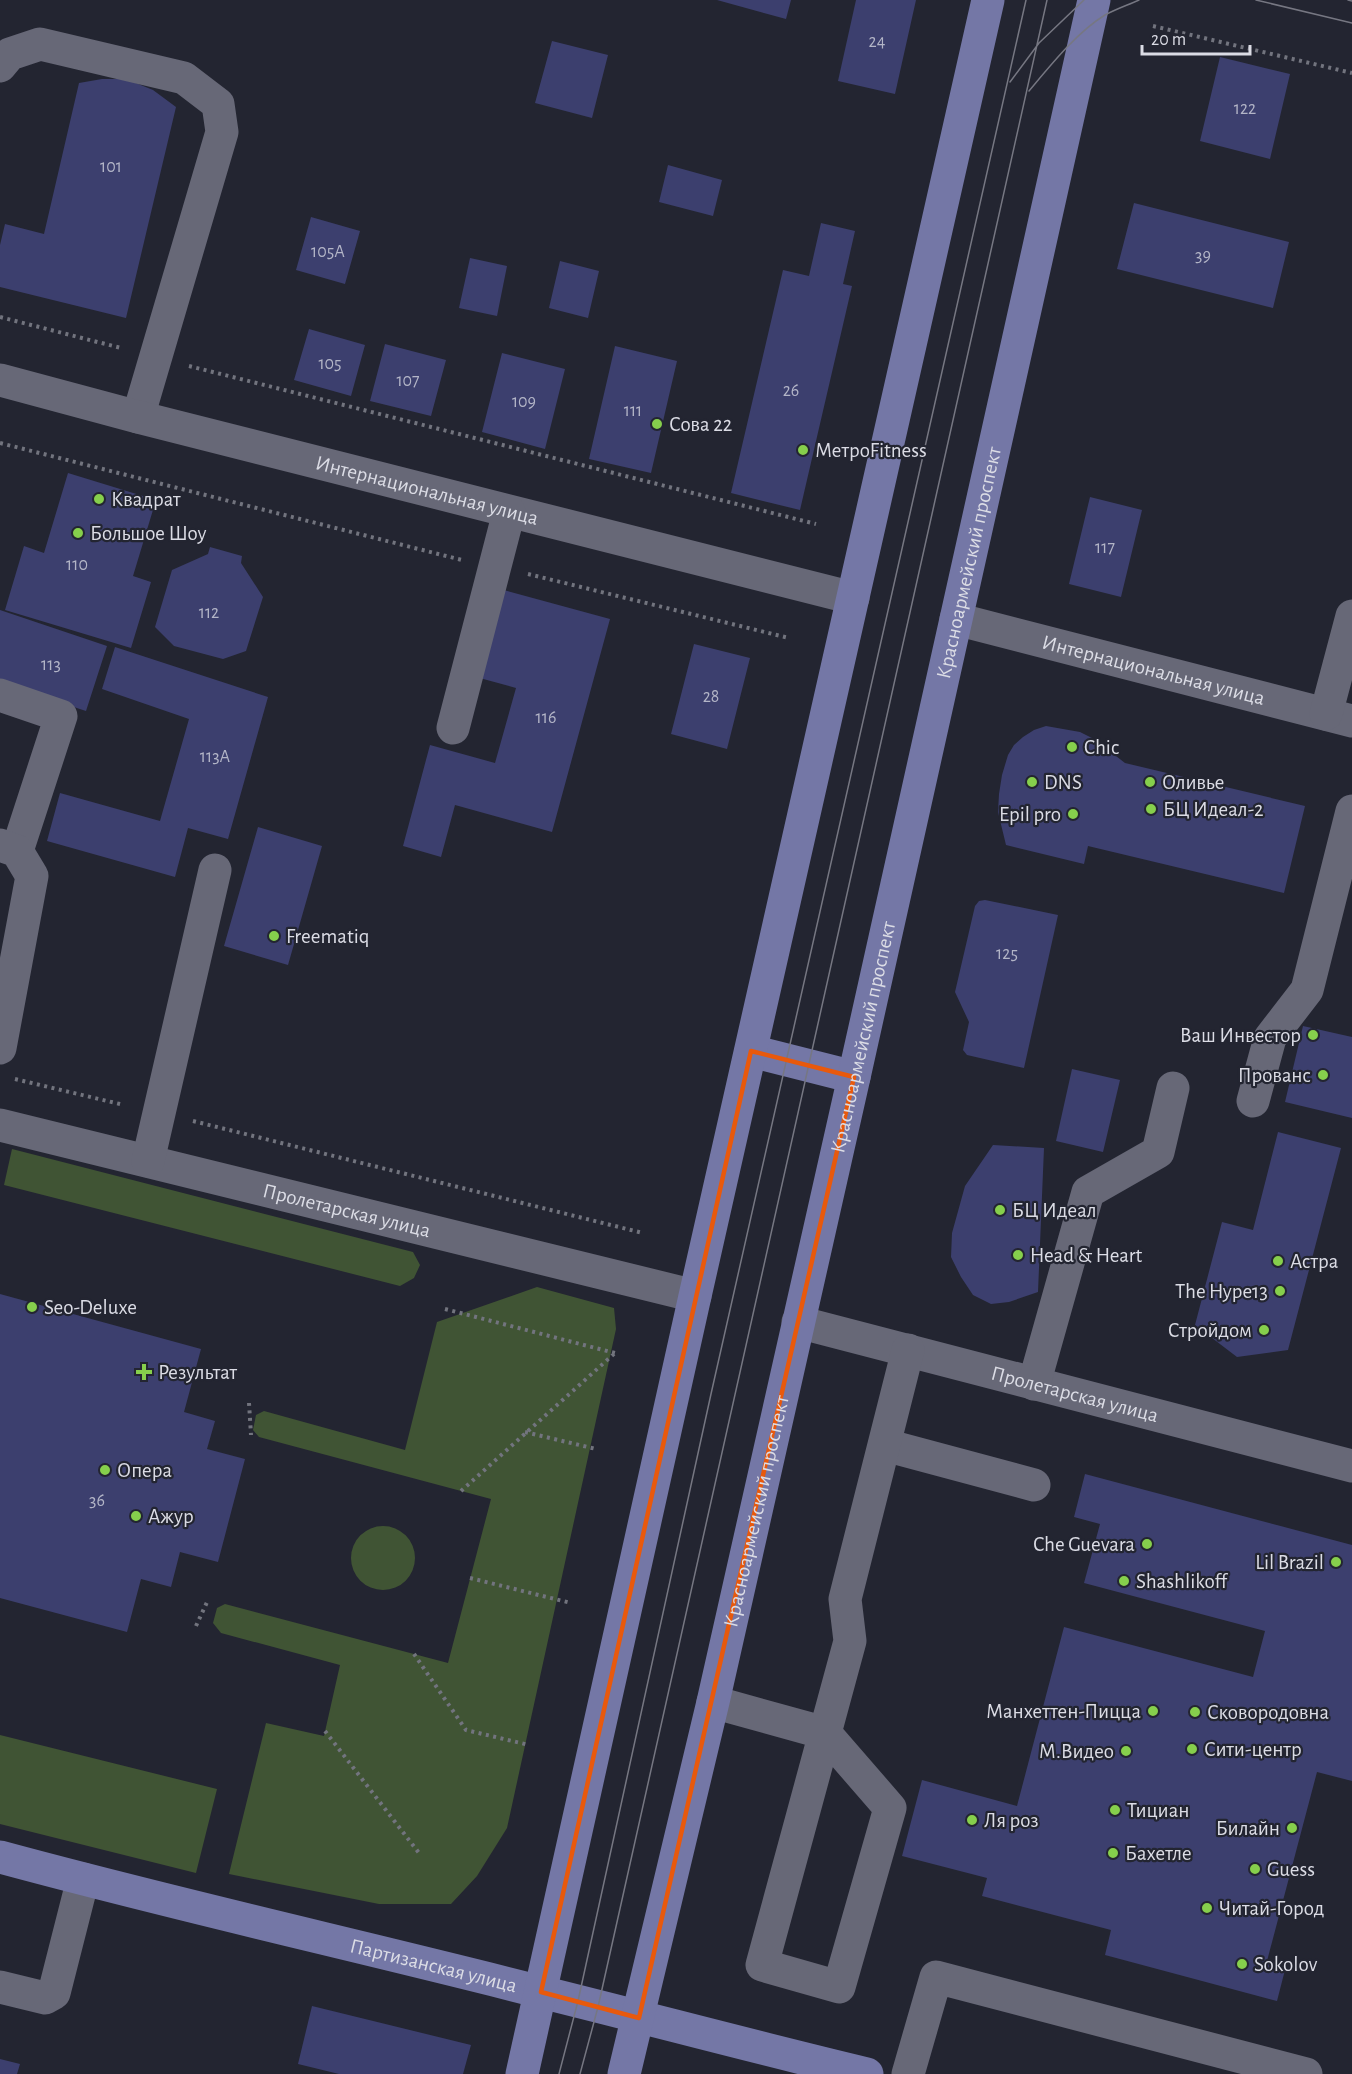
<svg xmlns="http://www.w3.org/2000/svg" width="1352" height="2074" font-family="'Alegreya Sans',sans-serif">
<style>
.green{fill:#405434}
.building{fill:#3c3f6e}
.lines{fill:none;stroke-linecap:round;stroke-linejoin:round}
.path{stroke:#72747e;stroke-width:4;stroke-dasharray:3 4.5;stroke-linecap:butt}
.minor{stroke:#676877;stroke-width:33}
.major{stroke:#7477a6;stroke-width:33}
.tram{stroke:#767782;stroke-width:1.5}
.marked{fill:none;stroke:#e8590c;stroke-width:4.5;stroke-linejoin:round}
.poi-dot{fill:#86cf4c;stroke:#232531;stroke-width:2}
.labels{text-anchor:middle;stroke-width:4.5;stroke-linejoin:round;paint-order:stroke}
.number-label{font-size:18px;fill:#b3b5c7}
.poi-label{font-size:21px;fill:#dbdce5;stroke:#232531;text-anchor:start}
.street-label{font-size:21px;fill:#dbdce5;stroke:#232531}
</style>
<rect width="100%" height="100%" fill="#232531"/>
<!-- green -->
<path class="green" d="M12,1149L413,1252L420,1265L414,1278L400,1286L4,1185Z
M537,1287L614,1308L616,1329L507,1828L477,1876L451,1904H379L229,1874L266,1723L324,1736L340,1665L221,1633L213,1623L217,1608L225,1604L448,1663L491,1499L259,1437L253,1430L256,1415L264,1411L405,1450L437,1322Z
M351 1558a32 32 0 1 1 64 0a32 32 0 1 1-64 0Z
M0,1735L217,1789L196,1873L0,1824Z"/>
<!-- building -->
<path class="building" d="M717,0H791L786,19Z
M856,0H916L895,94L838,81Z
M552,41L608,55L592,118L535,103Z
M1220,57L1290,74L1270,159L1200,141Z
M102,79H126L153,90L176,107L126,318L0,287V245L5,224L44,234L79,83Z
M668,165L722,180L713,216L659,202Z
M1134,203L1289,242L1273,308L1117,269Z
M311,217L360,231L345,284L296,270Z
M821,223L855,231L843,284L852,286L800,510L731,493L783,270L809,276Z
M470,258L507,266L497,316L459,308Z
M560,261L599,271L588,318L549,308Z
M309,329L365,345L351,396L294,380Z
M385,344L446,360L431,416L370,401Z
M615,346L677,361L651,473L589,459Z
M502,353L565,369L545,449L482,432Z
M68,473L156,500L133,576L151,582L131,648L5,610L24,546L44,553Z
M1090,497L1142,510L1121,597L1069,584Z
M210,547L242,556L241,563L263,597L246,651L223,659L174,646L155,627L172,570L208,554Z
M500,589L610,619L552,832L455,805L441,857L403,846L430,745L495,763L516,688L476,677Z
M0,610L107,646L86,711L0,683Z
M694,644L750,658L727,749L671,734Z
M115,647L268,697L228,839L188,828L175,877L47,841L60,793L160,821L189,719L102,689Z
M1046,726L1080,732L1094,739L1125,763L1305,806L1284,893L1088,846L1084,864L1006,845L998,812L999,794L1002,775L1008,755L1014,745L1023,737L1034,730Z
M258,827L322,846L288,965L224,946Z
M985,900L1058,915L1024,1068L967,1055L963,1050L969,1022L955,992L975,906L979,901Z
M1303,1026L1352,1037V1118L1285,1102Z
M1072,1069L1120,1080L1103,1152L1056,1141Z
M1278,1132L1341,1148L1288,1350L1237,1357L1195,1325L1222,1222L1253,1230Z
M993,1145L1044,1148L1038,1292L1009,1302L991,1304L973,1295L961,1277L951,1257L952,1233L965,1186Z
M0,1294L201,1349L184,1412L215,1421L207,1449L245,1459L218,1562L180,1552L171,1587L141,1579L127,1632L0,1598Z
M1085,1474L1352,1545V1781L1317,1772L1267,1961L1286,1966L1277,2001L1105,1955L1111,1930L982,1896L987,1878L902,1856L922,1780L1017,1806L1064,1627L1253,1677L1265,1631L1084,1583L1100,1524L1074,1517Z
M312,2006L471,2045L463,2074H339L298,2064Z
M0,2059L20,2064L17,2074H0Z"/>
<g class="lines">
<!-- path -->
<path class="path" d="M1153,26L1352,73
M0,317L121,348
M189,366L816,524
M0,443L462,560
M528,574L789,638
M15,1079L124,1105
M193,1121L643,1233
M445,1309L615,1353
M249,1403L251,1435
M525,1432L596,1449
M461,1491L615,1353
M470,1578L571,1603
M196,1626L208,1600
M414,1654L466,1730L529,1745
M325,1731L419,1853"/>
<!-- minor -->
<g class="minor">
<path d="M0,66L10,54L40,44L184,78L218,104L222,132L138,417"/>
<path id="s1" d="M0,380L138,417L853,598"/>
<path id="s2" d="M956,619L1352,721"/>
<path d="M0,695L61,716L17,851"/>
<path d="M1326,714L1352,616"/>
<path d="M453,728L509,512"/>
<path d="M0,845L17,851L32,876L0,1048"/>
<path d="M1253,1101L1270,1038L1307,990L1352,811"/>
<path id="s3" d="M0,1125L695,1296"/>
<path d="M148,1161L215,870"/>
<path id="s4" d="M798,1322L1352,1466"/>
<path d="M1034,1384L1088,1192L1158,1152L1173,1088"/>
<path d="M885,1445L1034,1485"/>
<path d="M713,1702L825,1733L890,1808L839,1987L762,1965L850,1641L845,1599L908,1350"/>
<path d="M0,1987L45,1998L54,1993L83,1879"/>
<path d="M908,2074L936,1977L1306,2074"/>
</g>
<!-- major -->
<g class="major">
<path d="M751,1051L854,1077"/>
<path id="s5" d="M0,1857C180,1906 361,1946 541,1992C650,2019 758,2048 867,2074"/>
<path d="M522,2074L695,1296L988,0"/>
<path id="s6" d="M624,2074L713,1702L854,1077L1094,0"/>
</g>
<!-- tram -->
<path class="tram" d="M1256,0L1352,23
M1348,0L1352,1
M1010,82L1039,43L1084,0
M1029,91C1050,66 1077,32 1105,15C1116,9 1128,5 1139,0
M559,2074L578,2001L711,1394L1026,0
M580,2074L598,2007L1047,0"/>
</g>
<!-- marked area -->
<path class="marked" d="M751,1051L854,1077L639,2018L541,1992Z"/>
<!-- markers -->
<g class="poi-dot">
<circle cx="657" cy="424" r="6"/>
<circle cx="803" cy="450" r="6"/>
<circle cx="99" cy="499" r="6"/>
<circle cx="78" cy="533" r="6"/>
<circle cx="1072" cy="747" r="6"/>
<circle cx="1032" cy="782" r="6"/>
<circle cx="1150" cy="782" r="6"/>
<circle cx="1151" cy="809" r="6"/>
<circle cx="1073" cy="814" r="6"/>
<circle cx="274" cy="936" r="6"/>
<circle cx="1313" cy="1035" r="6"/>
<circle cx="1323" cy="1075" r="6"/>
<circle cx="1000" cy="1210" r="6"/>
<circle cx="1018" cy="1255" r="6"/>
<circle cx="1278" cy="1261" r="6"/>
<circle cx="1280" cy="1291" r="6"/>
<circle cx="32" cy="1307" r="6"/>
<circle cx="1264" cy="1330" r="6"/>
<path d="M141 1363h6v6h6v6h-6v6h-6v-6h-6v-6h6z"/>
<circle cx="105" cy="1470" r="6"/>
<circle cx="136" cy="1516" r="6"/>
<circle cx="1147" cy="1544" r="6"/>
<circle cx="1336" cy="1562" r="6"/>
<circle cx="1124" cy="1581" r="6"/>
<circle cx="1153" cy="1711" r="6"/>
<circle cx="1195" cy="1712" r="6"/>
<circle cx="1192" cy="1749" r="6"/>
<circle cx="1126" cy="1751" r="6"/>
<circle cx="1115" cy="1810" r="6"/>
<circle cx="972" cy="1820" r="6"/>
<circle cx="1292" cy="1828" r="6"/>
<circle cx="1113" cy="1853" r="6"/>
<circle cx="1255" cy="1869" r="6"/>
<circle cx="1207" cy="1908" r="6"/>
<circle cx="1242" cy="1964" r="6"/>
</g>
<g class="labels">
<!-- number labels -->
<g class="number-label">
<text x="877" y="47">24</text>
<text x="1245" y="114">122</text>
<text x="111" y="172">101</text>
<text x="328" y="257">105А</text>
<text x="1203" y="261">39</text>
<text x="330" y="369">105</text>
<text x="408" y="386">107</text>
<text x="791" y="396">26</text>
<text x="524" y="407">109</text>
<text x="633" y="416">111</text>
<text x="1105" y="553">117</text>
<text x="77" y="570">110</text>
<text x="209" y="618">112</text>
<text x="51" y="670">113</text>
<text x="711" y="702">28</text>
<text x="546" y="723">116</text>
<text x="215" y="762">113А</text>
<text x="1007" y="959">125</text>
<text x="97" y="1506">36</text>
</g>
<!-- poi labels -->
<g class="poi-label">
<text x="669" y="431">Сова 22</text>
<text x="815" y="457">МетроFitness</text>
<text x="111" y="506">Квадрат</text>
<text x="90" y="540">Большое Шоу</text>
<text x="1084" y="754">Chic</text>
<text x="1044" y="789">DNS</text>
<text x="1162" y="789">Оливье</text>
<text x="1163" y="816">БЦ Идеал-2</text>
<text x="1061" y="821" text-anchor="end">Epil pro</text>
<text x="286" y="943">Freematiq</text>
<text x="1301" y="1042" text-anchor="end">Ваш Инвестор</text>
<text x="1311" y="1082" text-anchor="end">Прованс</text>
<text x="1012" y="1217">БЦ Идеал</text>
<text x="1030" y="1262">Head &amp; Heart</text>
<text x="1290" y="1268">Астра</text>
<text x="1268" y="1298" text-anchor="end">The Hype13</text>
<text x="44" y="1314">Seo-Deluxe</text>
<text x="1252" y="1337" text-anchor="end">Стройдом</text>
<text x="158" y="1379">Результат</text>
<text x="117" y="1477">Опера</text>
<text x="148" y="1523">Ажур</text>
<text x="1135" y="1551" text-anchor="end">Che Guevara</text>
<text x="1324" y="1569" text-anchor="end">Lil Brazil</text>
<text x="1136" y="1588">Shashlikoff</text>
<text x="1141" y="1718" text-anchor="end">Манхеттен-Пицца</text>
<text x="1207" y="1719">Сковородовна</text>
<text x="1204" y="1756">Сити-центр</text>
<text x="1114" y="1758" text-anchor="end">М.Видео</text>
<text x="1127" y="1817">Тициан</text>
<text x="984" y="1827">Ля роз</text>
<text x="1280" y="1835" text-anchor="end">Билайн</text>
<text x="1125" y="1860">Бахетле</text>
<text x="1267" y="1876">Guess</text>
<text x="1219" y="1915">Читай-Город</text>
<text x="1254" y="1971">Sokolov</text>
</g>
<!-- street labels -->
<g class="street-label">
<text dy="7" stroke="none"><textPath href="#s1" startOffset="441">Интернациональная улица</textPath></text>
<text dy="7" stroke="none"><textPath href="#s6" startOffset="1550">Красноармейский проспект</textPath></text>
<text dy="7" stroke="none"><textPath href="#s2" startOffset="204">Интернациональная улица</textPath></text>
<text dy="7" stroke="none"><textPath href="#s6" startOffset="1064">Красноармейский проспект</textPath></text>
<text dy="7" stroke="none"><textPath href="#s3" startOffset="357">Пролетарская улица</textPath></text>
<text dy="7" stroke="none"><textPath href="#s4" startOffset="286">Пролетарская улица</textPath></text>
<text dy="7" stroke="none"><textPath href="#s6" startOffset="578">Красноармейский проспект</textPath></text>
<text dy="7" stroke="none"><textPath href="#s5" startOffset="447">Партизанская улица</textPath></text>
</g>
</g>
<!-- scale -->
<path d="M1142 45v9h108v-9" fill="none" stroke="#dbdce5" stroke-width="3"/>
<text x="1151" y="45" font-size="18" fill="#dbdce5" stroke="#232531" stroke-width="4.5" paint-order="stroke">20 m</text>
</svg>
